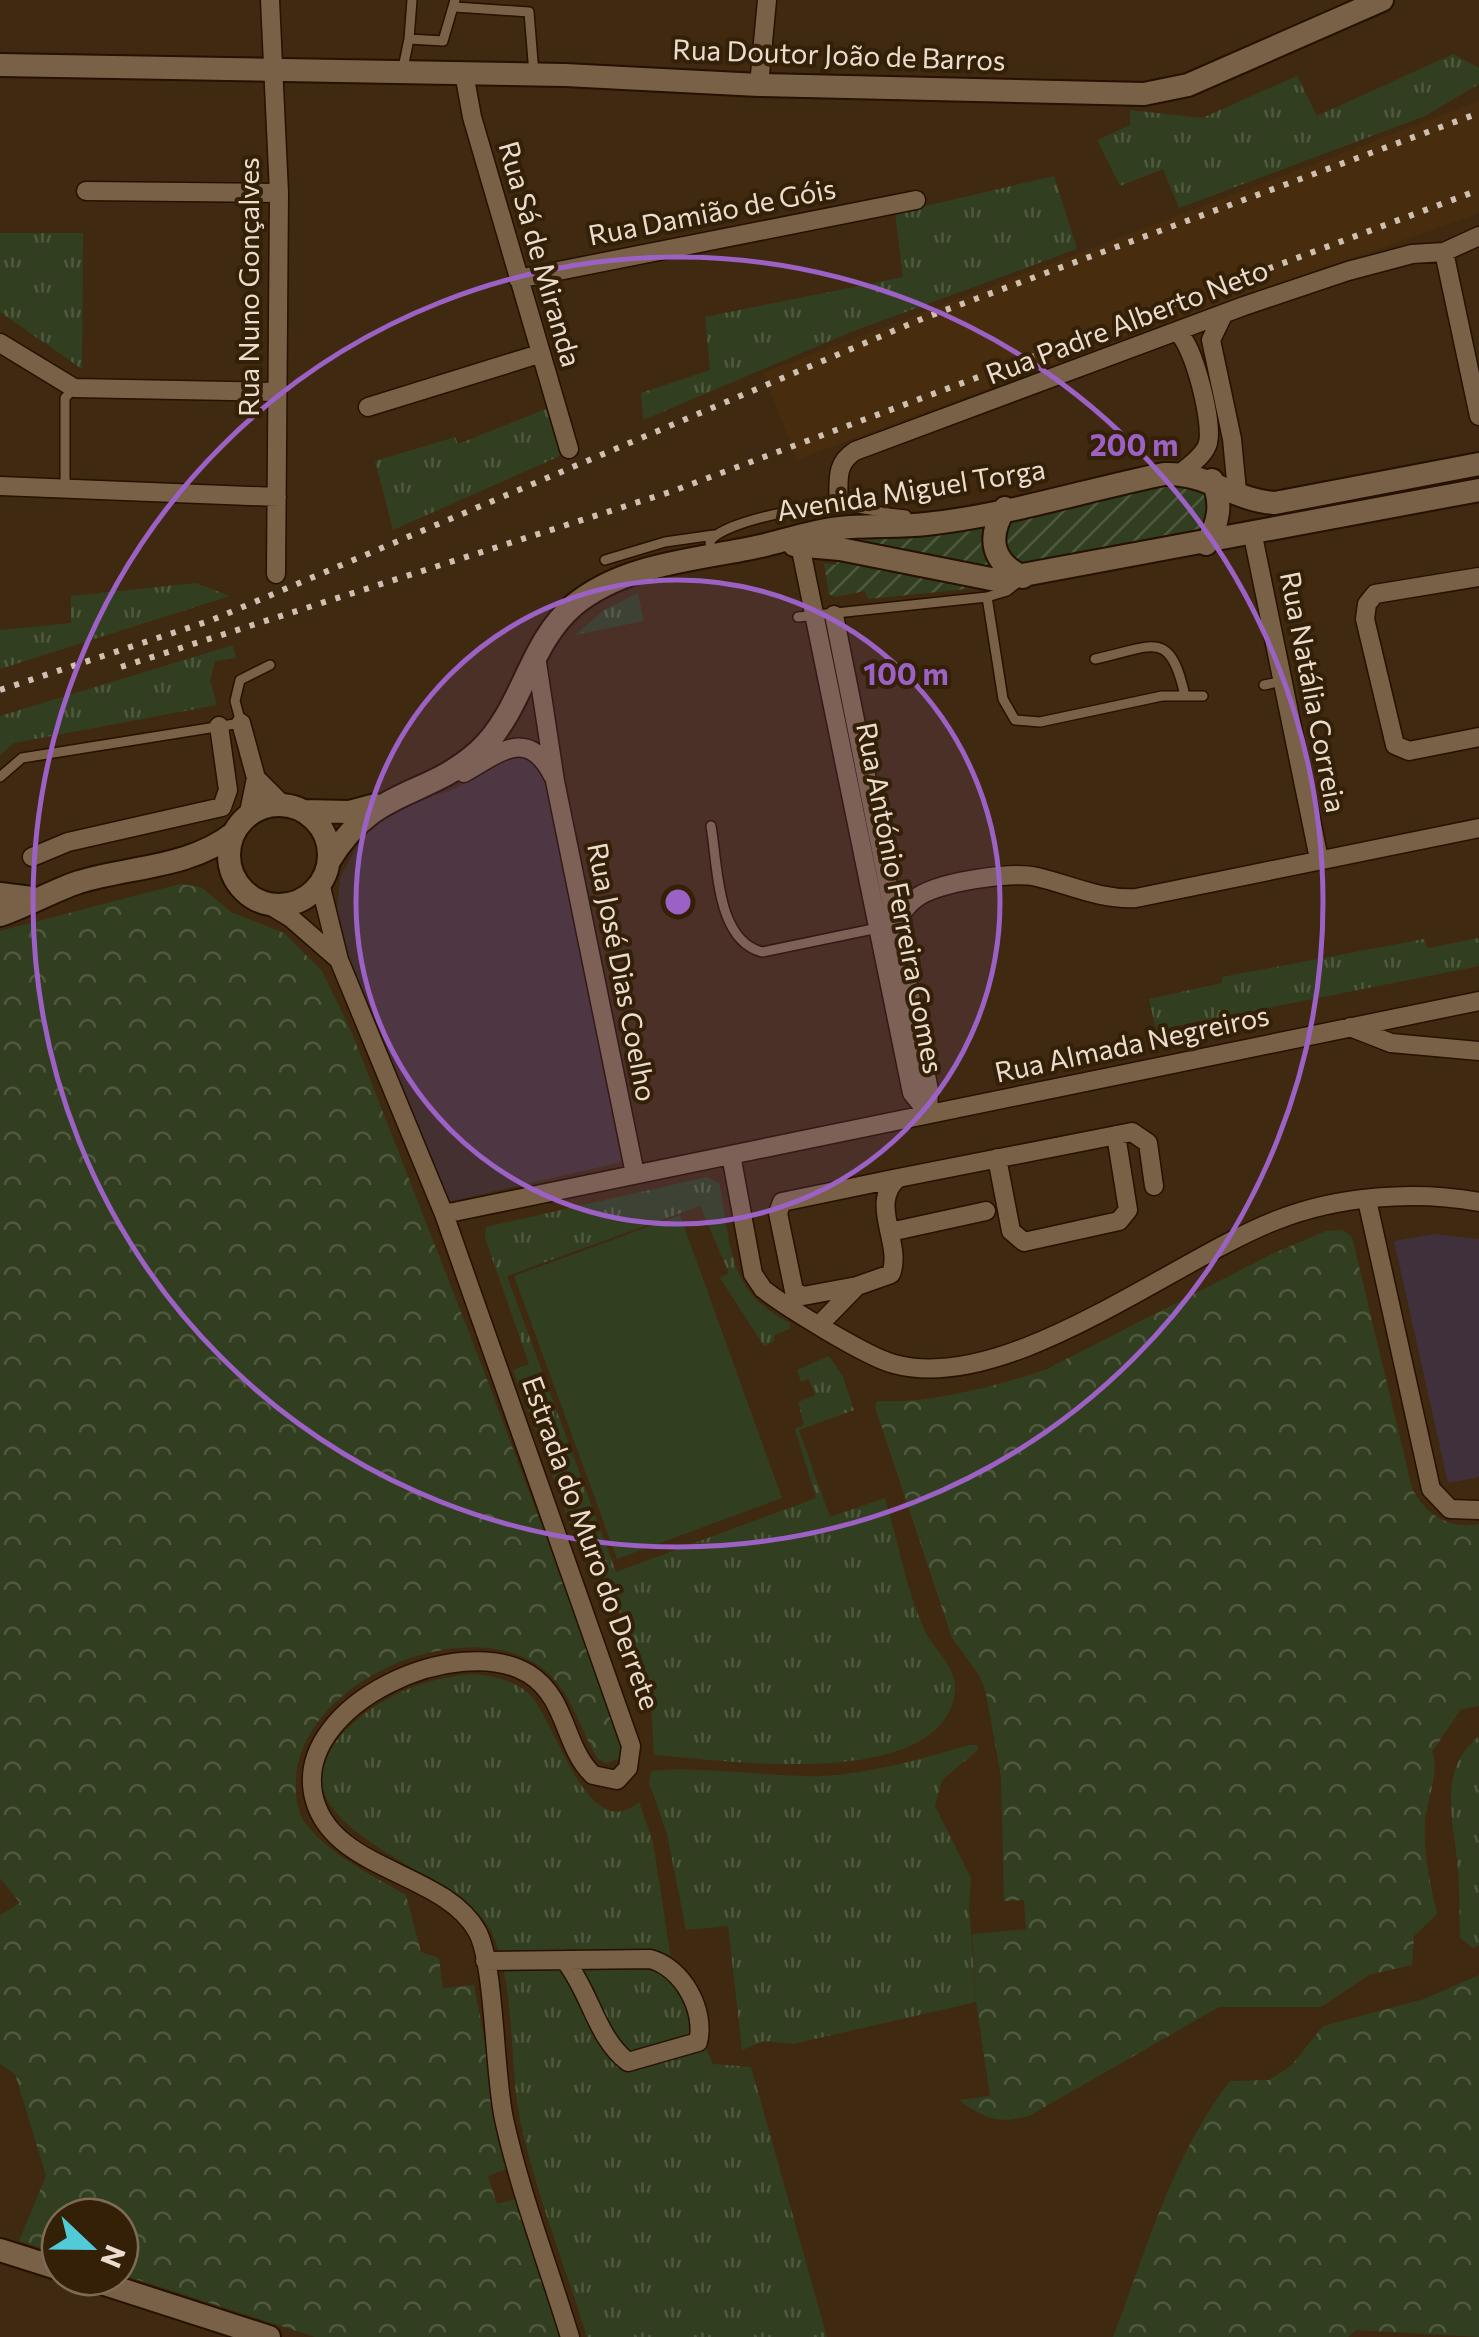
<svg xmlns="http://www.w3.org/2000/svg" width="1479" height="2337" font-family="Commissioner,sans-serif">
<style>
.commercial{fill:#443030}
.education{fill:#40303c}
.built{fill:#472d0e}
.grass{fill:url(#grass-tufts)}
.forest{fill:url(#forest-crowns)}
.garden{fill:url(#garden-furrows)}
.pitch{fill:#323e20}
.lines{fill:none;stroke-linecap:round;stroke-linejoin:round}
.service-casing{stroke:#251100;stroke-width:12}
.minor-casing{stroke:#251100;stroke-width:21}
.tertiary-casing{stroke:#251100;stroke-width:26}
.service{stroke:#796148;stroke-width:9}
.minor{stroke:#796148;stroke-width:18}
.tertiary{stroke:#796148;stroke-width:22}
.rail{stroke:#d0c0b1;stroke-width:6;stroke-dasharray:5 10;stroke-linecap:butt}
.ring{fill:none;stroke:#9c61c4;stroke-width:5}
.labels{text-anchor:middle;stroke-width:8;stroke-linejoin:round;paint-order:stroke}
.street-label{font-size:28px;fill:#eadcce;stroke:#341f07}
.centre{fill:#9c61c4;stroke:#341f07;stroke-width:5}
.ring-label{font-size:30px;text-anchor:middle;font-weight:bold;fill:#9c61c4;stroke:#341f07;stroke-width:8;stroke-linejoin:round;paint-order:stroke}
</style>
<defs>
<pattern id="grass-tufts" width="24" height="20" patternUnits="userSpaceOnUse" patternTransform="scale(2.5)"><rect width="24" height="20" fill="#323e20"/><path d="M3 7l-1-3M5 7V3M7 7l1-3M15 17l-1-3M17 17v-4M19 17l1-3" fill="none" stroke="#50593f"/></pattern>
<pattern id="forest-crowns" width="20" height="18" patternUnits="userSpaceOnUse" patternTransform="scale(2.5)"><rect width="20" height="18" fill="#323e20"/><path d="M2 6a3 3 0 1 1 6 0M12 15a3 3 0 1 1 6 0" fill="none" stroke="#50593f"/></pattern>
<pattern id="garden-furrows" width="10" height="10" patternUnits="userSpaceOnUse" patternTransform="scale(2.5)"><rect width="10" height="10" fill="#323e20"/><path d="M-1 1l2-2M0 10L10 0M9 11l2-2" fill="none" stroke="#50593f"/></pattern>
</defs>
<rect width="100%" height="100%" fill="#3f2911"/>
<!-- commercial -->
<path class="commercial" d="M528,757L547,773L622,1162L448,1202L335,931L340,878L366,829L400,803L450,791L509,759Z"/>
<!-- education -->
<path class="education" d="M1434,1234L1479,1239V1477L1448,1483L1394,1241Z"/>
<!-- built -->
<path class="built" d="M1479,101V212L1470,217L1132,334L797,460L763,373Z"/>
<!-- grass -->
<path class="grass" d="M1453,54L1479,68V84L1425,116L1179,208L1163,169L1120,186L1097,140L1130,125V110L1202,118L1297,76L1317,116Z
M1054,176L1077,249L851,332L643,420L641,393L710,370L705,317L903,277L895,213Z
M0,233H83L82,369L0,312Z
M546,409L560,456L393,530L375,461L455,437L458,444Z
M196,583L230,596L0,669V630L71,623V596Z
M638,593L644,621L575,635L604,610Z
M233,645L236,658L215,661L210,681L217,705L14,743L0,755V716Z
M1479,938V966L1156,1030L1149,999L1222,983V977L1424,939L1428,948Z
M707,1177L719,1183C732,1247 726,1291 790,1323V1329L774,1335L775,1341L764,1346L720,1278L729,1273L700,1206L507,1276L616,1572L816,1498L795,1429L804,1425L798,1402L815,1395L809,1379L801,1382L797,1370L829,1356L843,1377L854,1410L799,1430L830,1517L885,1498C898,1541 906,1590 925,1631C934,1650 958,1668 955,1692C941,1793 723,1760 654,1755L651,1703L616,1602L610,1592L602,1594L585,1546H578L513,1370L529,1364L485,1238L486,1227Z
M476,1674C494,1677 511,1679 527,1692C555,1715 586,1848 639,1802L653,1842L674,1979L713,2064L751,2067L827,2337H587C565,2265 535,2192 520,2119C508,2059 517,1987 491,1931C461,1868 251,1826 346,1730C381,1695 427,1677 476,1674Z
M1479,1736V1946L1473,1948L1460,1938C1459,1909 1460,1880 1456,1852C1451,1809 1441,1767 1479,1736Z
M969,1745H977L978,1750L942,1780L935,1806L971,1878L969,1906L976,2002L793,2044L764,2041L742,2050L728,1926L686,1930L667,1834L649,1782L651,1772C670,1764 790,1778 823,1776C873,1773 921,1759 969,1745Z"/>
<!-- forest -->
<path class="forest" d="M180,884L201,887L231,912L284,933L322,971L352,1033L482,1366L611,1711L621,1747L618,1759L606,1763L598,1759C580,1730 571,1689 542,1668C465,1610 299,1682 296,1781C295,1795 297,1813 306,1824C331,1856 372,1875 406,1895L421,1952L439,1958L443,1988L474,1985L509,2168L488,2176L497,2204L519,2198L560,2337H315L120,2274V2217H60V2254L19,2241L46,2176L15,2074L0,2064V1915L20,1903L0,1878V931Z
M1343,1230L1352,1237L1412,1488C1425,1515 1450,1530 1479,1524V1706L1461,1709L1432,1752C1440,1770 1427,1801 1425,1821C1423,1853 1430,1883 1437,1914L1414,1936L1412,1965L1369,1975L1321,2007H1219L1029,2116C998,2124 985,2119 959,2100L990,2096L976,2002L972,1934L1026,1929L1024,1900L1004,1901L1001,1777L986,1693L979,1675L952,1638L875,1407L877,1401C926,1405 1001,1385 1047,1369L1272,1254L1326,1231Z
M1479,1975V2337L1356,2330L1348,2337H1113C1146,2251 1173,2154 1230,2081L1269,2080L1291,2066L1323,2026L1424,1999Z"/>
<!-- garden -->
<path class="garden" d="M1164,481L1200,487L1208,498L1205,527L1198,535L1032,568L1009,559L1002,534L1011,518Z
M983,521L981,545L993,573L844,541L847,534Z
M839,556L977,588L868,599L865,591L835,597L829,594L824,563L836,565Z"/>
<!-- pitch -->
<path class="pitch" d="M680,1215L782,1498L617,1559L514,1276Z"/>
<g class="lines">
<!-- service casing -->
<g class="service-casing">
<path id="service" d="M455,7L529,12L534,74
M409,39L412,0
M403,68L409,39L443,41L455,0
M65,487V398L74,388
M711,555L710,541C724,521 818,503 844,506C865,509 885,513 906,515
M605,560L665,542L714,535
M987,597L1003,699L1015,720L1040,722L1162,696H1203
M798,617L987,597L1007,591L1017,583
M1095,659C1153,647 1170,627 1185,696
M1264,685L1283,681
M0,777L22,758L241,723L235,701L240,680L270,665
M711,826C718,866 716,940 762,952L878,928"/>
</g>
<!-- minor casing -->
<g class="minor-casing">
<path id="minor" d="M270,0L279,193L276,574
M464,73L472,117L569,449
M759,85L767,0
M86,191L279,193
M1444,252L1479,416
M518,279L916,200
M1223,315L1211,340L1232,439L1237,491
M1179,334C1194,347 1213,422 1208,443C1205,455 1190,465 1181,473
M0,343L74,388L275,392
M368,407L539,354
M0,486L277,497
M838,506C840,484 833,465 855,451L1244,306L1348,271L1412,254L1444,252L1479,236
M1253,536L1319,859
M800,545L912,1093L928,1113
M1479,577L1375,594L1367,604L1365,619L1395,745L1409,751L1479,737
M834,615L929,1090L928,1113
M536,656L555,781L635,1174
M241,723L256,778L283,805
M464,773C499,753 528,726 553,776
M248,817L256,778
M32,857L68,842L222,807L228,790L219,726
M320,883L339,960L444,1214L631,1746L628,1768L617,1780L593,1775C563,1746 568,1699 529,1674C459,1631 297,1703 313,1793C327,1871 443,1870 477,1931C495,1963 494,2074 504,2119C520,2192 548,2265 570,2337
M268,904L291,918L338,959
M878,928L895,924C901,915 906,905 915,899C935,882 1011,871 1037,877C1071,885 1100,900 1136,898L1479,828
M1350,1027L1391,1043L1479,1051
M731,1155L753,1274L763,1289C786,1307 867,1357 894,1364C1007,1395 1173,1260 1277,1220C1338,1196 1415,1190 1479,1202
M997,1158L1011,1231L1024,1242L1119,1221L1128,1210L1116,1135
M1367,1200L1431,1489L1450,1509L1479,1510
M444,1214L1479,1001
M890,1232L986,1211
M857,1286L803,1296L794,1291L778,1213L782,1202L898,1178
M821,1323L857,1286L891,1274C903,1244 868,1203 898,1178L1132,1132L1148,1143L1154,1186
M485,1961L650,1959C682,1967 706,2010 698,2042L628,2062C596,2037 591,1994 566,1962"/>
</g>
<!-- tertiary casing -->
<g class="tertiary-casing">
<path id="tertiary" d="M0,65L565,75L759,85L1144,94L1188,85L1382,0
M1005,508C987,537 991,562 1023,577
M1206,544C1219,523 1223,503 1212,480
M794,545L840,549L996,580L1479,490
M229 855a50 50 0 1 1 100 0a50 50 0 1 1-100 0Z
M304,811L349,812L375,805
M329,861C375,785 425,800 479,751C523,710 528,644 574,605C625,563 698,560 761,546C790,539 819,529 850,527C875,525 901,527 926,524C1005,516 1085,490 1164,474C1206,472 1235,501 1275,503L1479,464
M0,894L32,898
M0,915C27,906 52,891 79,882C132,866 189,868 234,833
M0,2250L60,2269
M83,2277L269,2337"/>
</g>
<!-- service -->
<use href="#service" class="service"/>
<!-- minor -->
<use href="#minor" class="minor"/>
<!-- tertiary -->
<use href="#tertiary" class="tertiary"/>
<!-- rail -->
<path class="rail" d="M121,667L673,491L1479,190
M0,690L212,620L924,318L1479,113"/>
</g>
<!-- distance rings -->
<circle cx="678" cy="902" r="322" fill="#9c61c4" fill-opacity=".12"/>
<g class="ring">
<circle cx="678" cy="902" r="322"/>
<circle cx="678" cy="902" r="645"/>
</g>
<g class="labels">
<!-- street labels -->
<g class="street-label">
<text transform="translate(839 55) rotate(2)" y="10">Rua Doutor João de Barros</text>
<text transform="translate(712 212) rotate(-11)" y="10">Rua Damião de Góis</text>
<text transform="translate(540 254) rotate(74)" y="10">Rua Sá de Miranda</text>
<text transform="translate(249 287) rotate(-90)" y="10">Rua Nuno Gonçalves</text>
<text transform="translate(1127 322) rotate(-21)" y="10">Rua Padre Alberto Neto</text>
<text transform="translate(911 490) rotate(-9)" y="10">Avenida Miguel Torga</text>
<text transform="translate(1313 692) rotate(79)" y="10">Rua Natália Correia</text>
<text transform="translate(900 898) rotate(79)" y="10">Rua António Ferreira Gomes</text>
<text transform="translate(622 972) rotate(79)" y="10">Rua José Dias Coelho</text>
<text transform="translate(1132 1044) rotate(-12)" y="10">Rua Almada Negreiros</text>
<text transform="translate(591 1543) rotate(70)" y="10">Estrada do Muro do Derrete</text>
</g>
</g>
<circle cx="678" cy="902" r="15" class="centre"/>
<g class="ring-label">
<text x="1134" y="456">200 m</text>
<text x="906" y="685">100 m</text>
</g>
<!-- north arrow -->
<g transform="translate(90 2247) rotate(112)"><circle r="48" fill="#341f07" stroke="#7d6b57" stroke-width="2.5"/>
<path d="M0-8L18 38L0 25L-18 38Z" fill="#52cbd8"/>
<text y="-15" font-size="28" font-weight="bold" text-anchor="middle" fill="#eadcce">N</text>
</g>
</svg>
